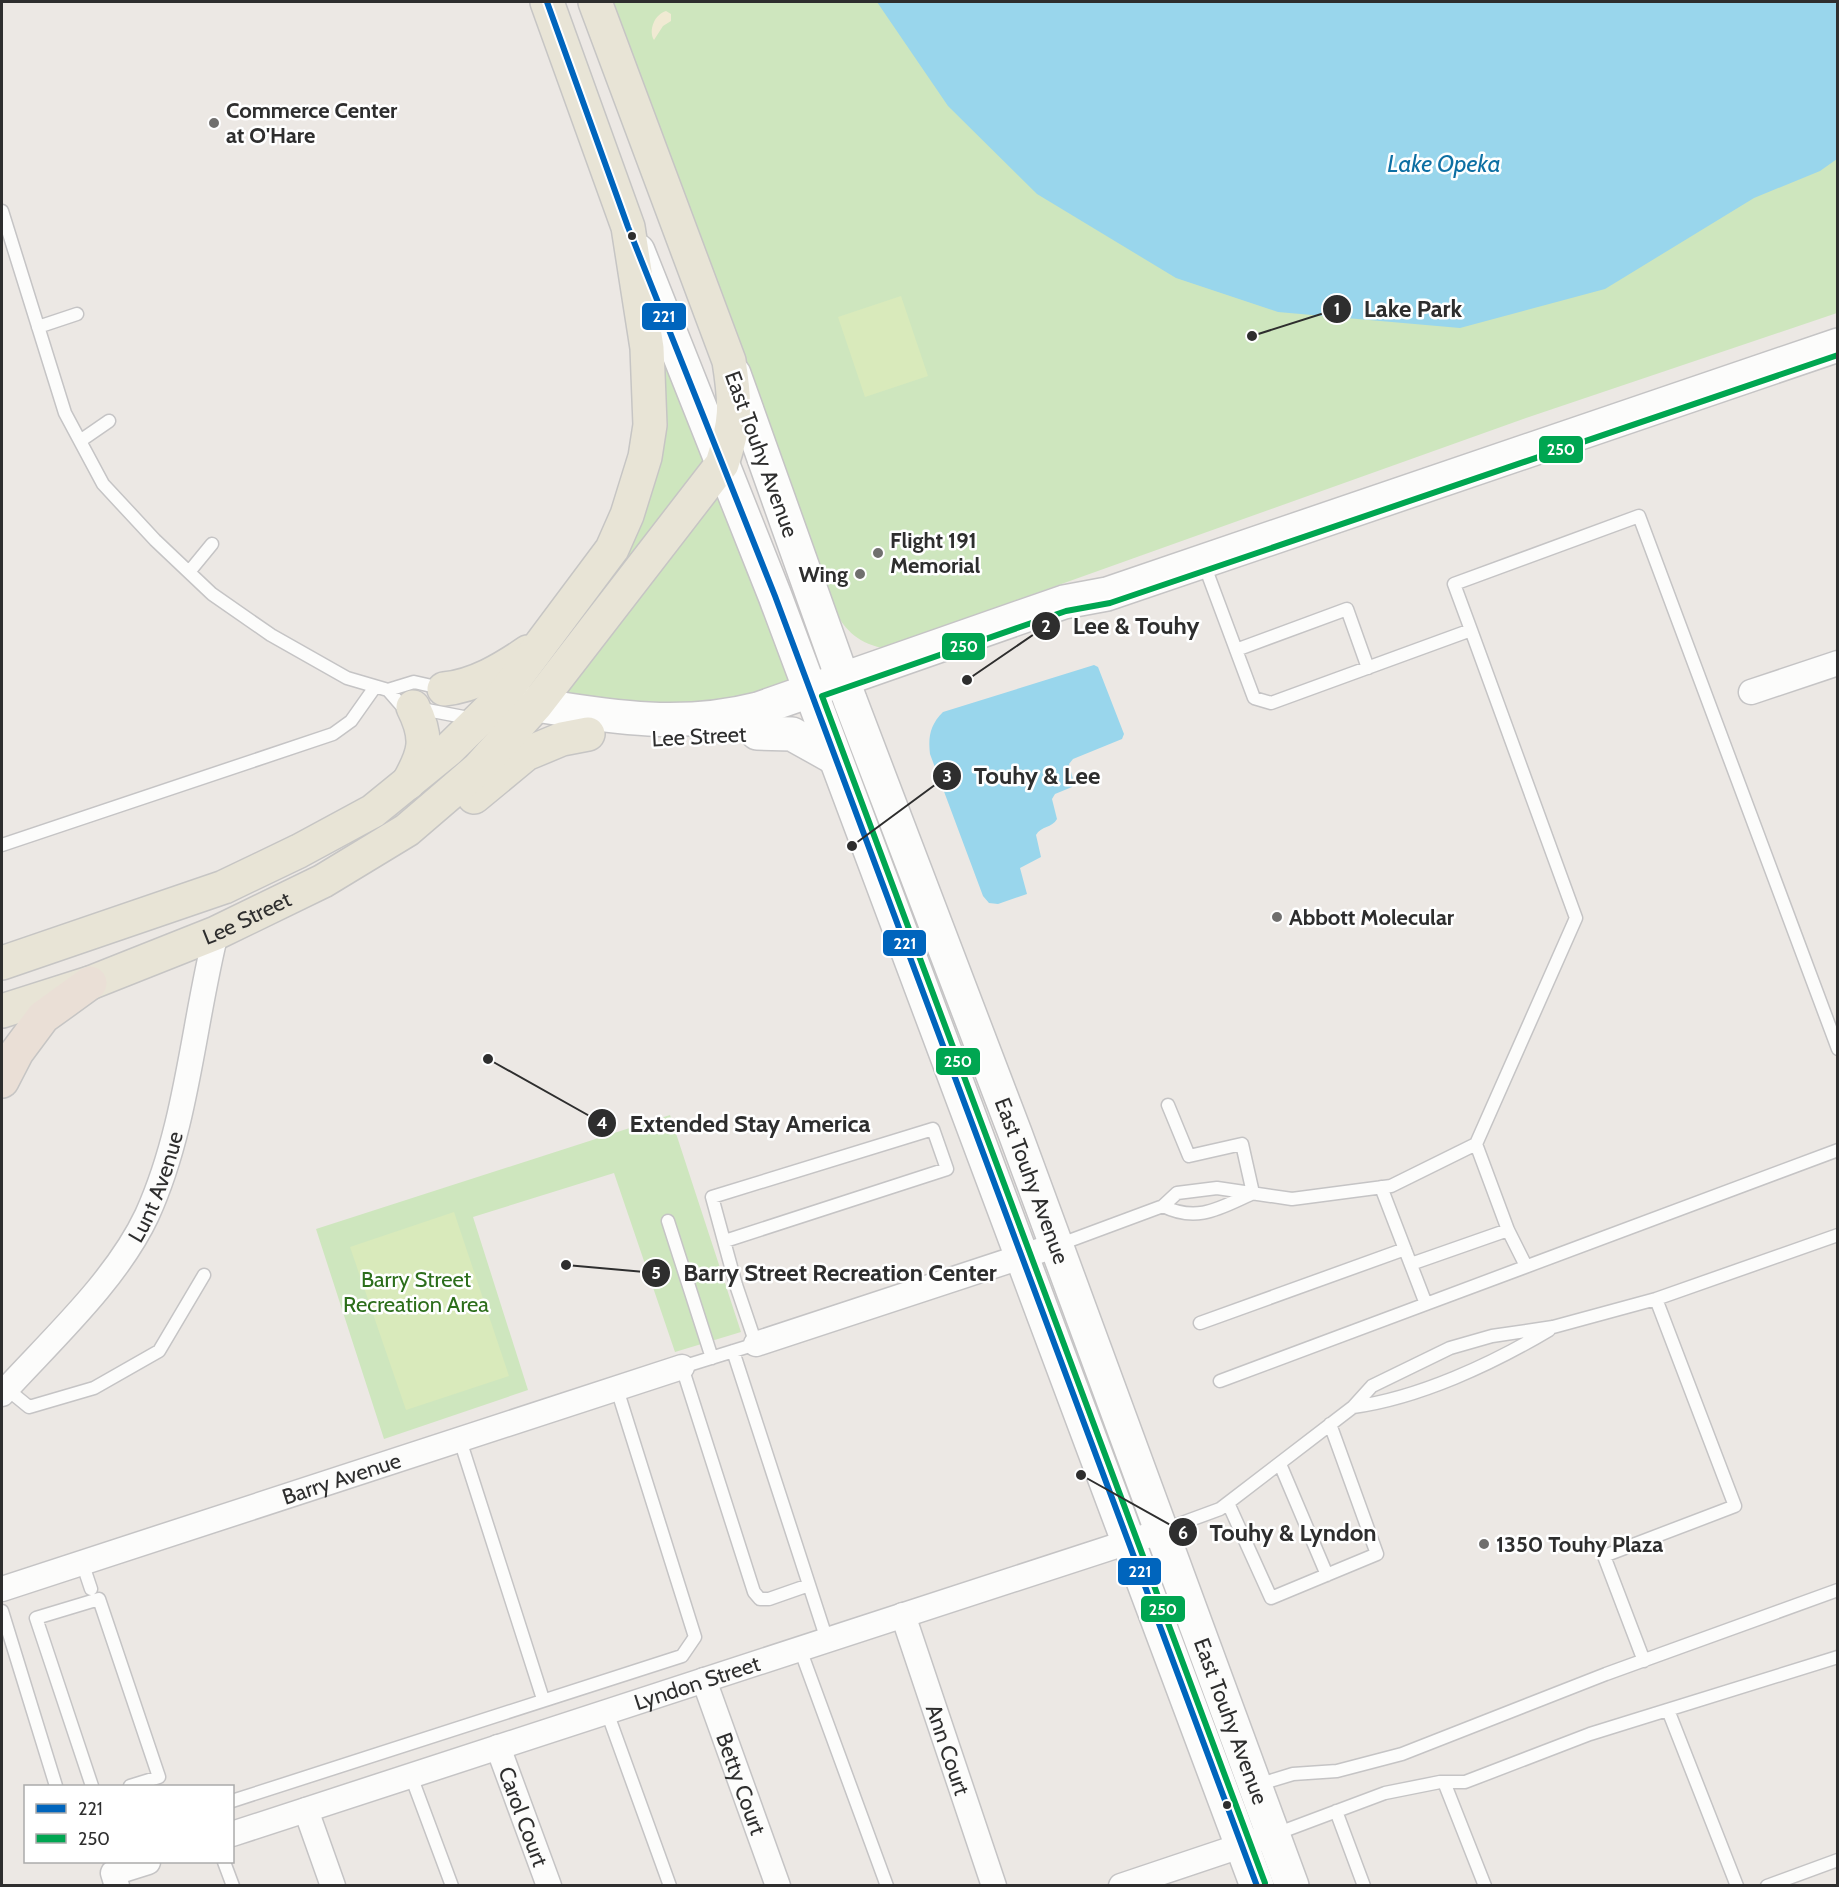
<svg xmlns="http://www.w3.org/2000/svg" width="1839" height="1887" font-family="Cabin,sans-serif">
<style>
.green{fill:#cee6be}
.sand{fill:#f0ead3}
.pitch{fill:#d9eabb}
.water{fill:#99d6ec}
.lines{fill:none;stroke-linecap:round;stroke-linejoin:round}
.lane-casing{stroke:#c5c4c5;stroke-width:15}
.street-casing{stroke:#c5c4c5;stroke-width:27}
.secondary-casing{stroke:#c5c4c5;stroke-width:36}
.primary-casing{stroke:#c6c5c4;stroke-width:36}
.highway-casing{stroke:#c6c5c4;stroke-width:36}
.lane{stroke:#fcfcfb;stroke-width:12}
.street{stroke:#fcfcfb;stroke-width:24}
.secondary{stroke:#fcfcfb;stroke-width:33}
.primary{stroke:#e8e4d6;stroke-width:33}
.highway{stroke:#eadfd6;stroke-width:33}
.bus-1-casing{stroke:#fff;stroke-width:10}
.bus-2-casing{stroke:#fff;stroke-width:10}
.bus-1{stroke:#0065bd;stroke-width:6}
.bus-2{stroke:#00a651;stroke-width:6}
.poi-dot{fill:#706f6e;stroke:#fff;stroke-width:2}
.bus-dot{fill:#2e2e2e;stroke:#fff;stroke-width:2}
.labels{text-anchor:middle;stroke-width:5;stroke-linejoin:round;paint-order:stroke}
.poi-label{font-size:22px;font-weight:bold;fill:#2e2e2e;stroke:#fff;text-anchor:start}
.street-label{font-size:22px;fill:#2e2e2e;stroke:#fff}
.park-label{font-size:22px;fill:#2c6e1b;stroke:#fff}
.water-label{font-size:24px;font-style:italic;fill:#0d6fa3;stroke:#fff}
.leader{fill:none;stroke:#2e2e2e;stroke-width:2}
.callout-dot{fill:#2e2e2e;stroke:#fff;stroke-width:2}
.mark-label{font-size:18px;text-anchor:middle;font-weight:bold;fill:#fff}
.callout-label{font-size:24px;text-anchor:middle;font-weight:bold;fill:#2e2e2e;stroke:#fff;stroke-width:5;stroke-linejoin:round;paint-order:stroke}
.line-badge{stroke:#fff;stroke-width:2}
.badge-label{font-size:16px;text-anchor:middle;font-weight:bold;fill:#fff}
</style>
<rect width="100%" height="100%" fill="#ece8e4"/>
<!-- green -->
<path class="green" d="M610,2H1837V313L1526,418L882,648C855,642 844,628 831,605Z
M660,336L712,454L531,685L609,578Z
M719,491L797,684L707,708L566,697L565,692Z
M670,1115L741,1332L675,1352L614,1173L473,1217L528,1390L384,1439L316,1229Z"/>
<!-- sand -->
<path class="sand" d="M666,11L671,14V21L663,26L654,40C648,30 655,14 666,11Z"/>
<!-- pitch -->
<path class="pitch" d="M901,296L928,376L865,397L838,317Z
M454,1212L509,1376L406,1410L350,1247Z"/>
<!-- water -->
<path class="water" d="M877,2H1837V159L1820,171L1754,198L1605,289L1460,328L1278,312L1176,278L1037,194L948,106Z
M1094,665L1098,667L1124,734L1122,739L1073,759L1069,764L1074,783L1072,787L1055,794L1052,799L1057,819C1052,828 1041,826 1036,835L1041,857L1020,868L1027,894L998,904L989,903L983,896L930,754C928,737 930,725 943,712Z"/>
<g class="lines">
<!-- lane casing -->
<g class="lane-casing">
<path id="lane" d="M2,211L65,413L103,484L155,540L212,594L271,635L347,678L388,690L401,705L474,719
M38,327L77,314
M80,441L109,421
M1204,564L1254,698L1271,703L1471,630L1454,584L1639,516L1838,1049
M189,572L212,544
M1236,650L1347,609L1368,668
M388,690L414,682L445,689
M2,845L333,734L351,721L375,687
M1168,1105L1189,1156L1242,1144L1253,1193
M1476,1144L1508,1230L1526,1266
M1163,1206C1197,1223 1220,1208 1251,1194
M668,1221L712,1358
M725,1241L947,1169L933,1129L712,1197L736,1285L756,1344L682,1367L754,1592L760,1599H769L809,1585
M1058,1245L1163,1206L1177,1193L1217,1188L1292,1199L1391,1186L1476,1144L1576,918L1471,630
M1411,1264L1508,1230
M1426,1304L1838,1150
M1200,1323L1405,1249
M733,1351L827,1640
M1220,1381L1426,1304L1381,1187
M7,1389L29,1407L94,1388L159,1351L204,1275
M1353,1407C1419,1398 1492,1364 1549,1330
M460,1440L543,1699
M1280,1464L1327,1575
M1228,1503L1271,1598L1377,1554L1330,1424
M1163,1530L1220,1509L1353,1407L1372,1386L1450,1348L1492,1336L1553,1327L1656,1299L1838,1235
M82,1562L91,1589
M2,1611L56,1786
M800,1649L887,1886
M1644,1661L1604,1556L1735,1506L1656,1299
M1668,1710L1737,1886
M607,1712L670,1886
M411,1776L452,1886
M1444,1782L1485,1886
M1257,1785L1293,1774L1337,1771L1402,1754L1606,1674L1838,1590
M92,1786L36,1618L99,1599L159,1777L130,1786
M232,1801L682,1656L695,1637L617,1389
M1336,1811L1364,1886
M1273,1835L1385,1793L1440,1782H1465L1590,1734L1838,1657
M224,1862L233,1886
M1767,1886L1838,1860"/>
</g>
<!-- street casing -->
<g class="street-casing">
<g id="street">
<path d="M1751,692L1838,663"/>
<path d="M756,1344L1057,1245"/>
<path id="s1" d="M2,1394C51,1340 116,1281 147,1215C187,1127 193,1025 216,933"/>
<path id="s2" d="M2,1589L682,1367"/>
<path id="s3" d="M903,1615L994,1886"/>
<path id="s4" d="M704,1680L778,1886"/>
<path id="s5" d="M498,1747L549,1886"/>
<path d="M306,1810L333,1886"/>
<path id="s6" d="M232,1834L1162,1531"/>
<path d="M117,1886L113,1873L148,1862"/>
<path d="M1121,1886L1255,1841"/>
</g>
</g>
<!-- secondary casing -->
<g class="secondary-casing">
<g id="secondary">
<path d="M638,251L775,596L1257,1886"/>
<path id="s7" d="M734,374L850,700L1015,1133L1292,1886"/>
<path d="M510,701C596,714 672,731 758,709L1064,602L1107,594L1838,345"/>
<path d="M757,733L792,734L835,758"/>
</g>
</g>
<!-- primary casing -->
<g class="primary-casing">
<g id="primary">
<path d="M444,689C475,686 503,669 528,652"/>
<path d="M408,783C425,753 429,739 413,707"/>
<path d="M474,797L526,754L562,739L588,734"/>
<path d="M2,963L224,887L299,851L373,811L448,750L500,699L612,549L627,515L645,457L650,425L647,348L628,227L547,2"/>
<path id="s8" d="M2,1011L90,983L216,933L323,881L407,830L478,769L536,705L722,464C736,422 736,404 729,361L595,2"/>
</g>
</g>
<!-- highway casing -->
<g class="highway-casing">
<path id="highway" d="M2,1081L17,1052L43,1017L90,983"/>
</g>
<!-- lane -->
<use href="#lane" class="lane"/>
<!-- street -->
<use href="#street" class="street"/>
<!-- secondary -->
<use href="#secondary" class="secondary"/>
<!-- primary -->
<use href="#primary" class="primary"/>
<!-- highway -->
<use href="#highway" class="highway"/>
<!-- bus-1 casing -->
<g class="bus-1-casing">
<path id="bus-1" d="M547,2L628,227L775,596L1257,1886"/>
</g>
<!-- bus-2 casing -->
<g class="bus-2-casing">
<path id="bus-2" d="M1265,1883L822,696L1066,611L1110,603L1838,355"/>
</g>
<!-- bus-1 -->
<use href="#bus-1" class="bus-1"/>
<!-- bus-2 -->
<use href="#bus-2" class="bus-2"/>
</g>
<!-- markers -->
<g class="poi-dot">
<circle cx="214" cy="123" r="6"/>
<circle cx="878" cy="553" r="6"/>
<circle cx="860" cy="574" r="6"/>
<circle cx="1277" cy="917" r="6"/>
<circle cx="1484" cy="1544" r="6"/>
</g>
<g class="bus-dot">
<circle cx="632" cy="236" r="5"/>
<circle cx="1227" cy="1805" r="5"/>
</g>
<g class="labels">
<!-- poi labels -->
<g class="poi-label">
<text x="226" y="118">Commerce Center<tspan x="226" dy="25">at O'Hare</tspan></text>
<text x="890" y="548">Flight 191<tspan x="890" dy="25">Memorial</tspan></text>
<text x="848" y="582" text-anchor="end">Wing</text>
<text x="1289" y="925">Abbott Molecular</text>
<text x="1496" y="1552">1350 Touhy Plaza</text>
</g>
<!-- street labels -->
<g class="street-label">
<text transform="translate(762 454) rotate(70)" y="8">East Touhy Avenue</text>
<text transform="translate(699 736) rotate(-3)" y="8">Lee Street</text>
<text dy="8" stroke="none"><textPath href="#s8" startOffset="262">Lee Street</textPath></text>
<text dy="8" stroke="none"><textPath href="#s7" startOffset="860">East Touhy Avenue</textPath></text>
<text dy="8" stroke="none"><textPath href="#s1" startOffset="261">Lunt Avenue</textPath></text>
<text dy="8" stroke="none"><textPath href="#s2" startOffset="357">Barry Avenue</textPath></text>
<text dy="8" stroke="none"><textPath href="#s6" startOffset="489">Lyndon Street</textPath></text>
<text dy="8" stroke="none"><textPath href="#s7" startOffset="1436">East Touhy Avenue</textPath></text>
<text dy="8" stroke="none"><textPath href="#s3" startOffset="142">Ann Court</textPath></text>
<text dy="8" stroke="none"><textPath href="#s4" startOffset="110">Betty Court</textPath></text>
<text dy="8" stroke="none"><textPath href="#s5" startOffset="74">Carol Court</textPath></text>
</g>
<!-- park labels -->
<g class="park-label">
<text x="416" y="1287">Barry Street<tspan x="416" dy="25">Recreation Area</tspan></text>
</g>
<!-- water labels -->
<g class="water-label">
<text x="1444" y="172">Lake Opeka</text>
</g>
</g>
<!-- callouts -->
<path class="leader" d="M1252 336L1337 309M967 680L1046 626M852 846L947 776M488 1059L602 1123M566 1265L656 1273M1081 1475L1183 1532"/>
<g class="callout-dot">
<circle cx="1252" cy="336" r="6"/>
<circle cx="967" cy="680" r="6"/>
<circle cx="852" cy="846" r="6"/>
<circle cx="488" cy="1059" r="6"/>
<circle cx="566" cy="1265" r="6"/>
<circle cx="1081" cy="1475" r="6"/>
<circle cx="1337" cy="309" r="15"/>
<circle cx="1046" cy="626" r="15"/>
<circle cx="947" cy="776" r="15"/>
<circle cx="602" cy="1123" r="15"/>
<circle cx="656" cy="1273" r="15"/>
<circle cx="1183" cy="1532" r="15"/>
</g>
<g class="mark-label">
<text x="1337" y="315">1</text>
<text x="1046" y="632">2</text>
<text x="947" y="782">3</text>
<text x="602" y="1129">4</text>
<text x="656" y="1279">5</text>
<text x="1183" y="1539">6</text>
</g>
<g class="callout-label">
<text x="1413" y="317">Lake Park</text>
<text x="1136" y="634">Lee &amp; Touhy</text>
<text x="1037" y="784">Touhy &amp; Lee</text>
<text x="750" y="1132">Extended Stay America</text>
<text x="840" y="1281">Barry Street Recreation Center</text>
<text x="1293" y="1541">Touhy &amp; Lyndon</text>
</g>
<g class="line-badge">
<rect x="641" y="302" width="46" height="29" rx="6" fill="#0065bd"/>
<rect x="1538" y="435" width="46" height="29" rx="6" fill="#00a651"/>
<rect x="941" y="632" width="45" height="29" rx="6" fill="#00a651"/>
<rect x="882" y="929" width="45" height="28" rx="6" fill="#0065bd"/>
<rect x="935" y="1047" width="46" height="29" rx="6" fill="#00a651"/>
<rect x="1117" y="1557" width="45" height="29" rx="6" fill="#0065bd"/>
<rect x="1140" y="1595" width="46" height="28" rx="6" fill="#00a651"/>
</g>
<g class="badge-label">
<text x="664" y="322">221</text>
<text x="1561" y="455">250</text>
<text x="964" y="652">250</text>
<text x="905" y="949">221</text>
<text x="958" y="1067">250</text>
<text x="1140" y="1577">221</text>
<text x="1163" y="1615">250</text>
</g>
<!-- border -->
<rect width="1839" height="1887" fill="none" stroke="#2e2e2e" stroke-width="6"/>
<!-- legend -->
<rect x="24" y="1785" width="210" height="78" fill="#ffffff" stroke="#ababab" stroke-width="1.5"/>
<rect x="36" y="1804" width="30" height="9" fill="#0065bd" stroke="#ababab" stroke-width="1.5"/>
<text x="78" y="1815" font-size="18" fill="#2e2e2e">221</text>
<rect x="36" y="1834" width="30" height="9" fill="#00a651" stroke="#ababab" stroke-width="1.5"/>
<text x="78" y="1845" font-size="18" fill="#2e2e2e">250</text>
</svg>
